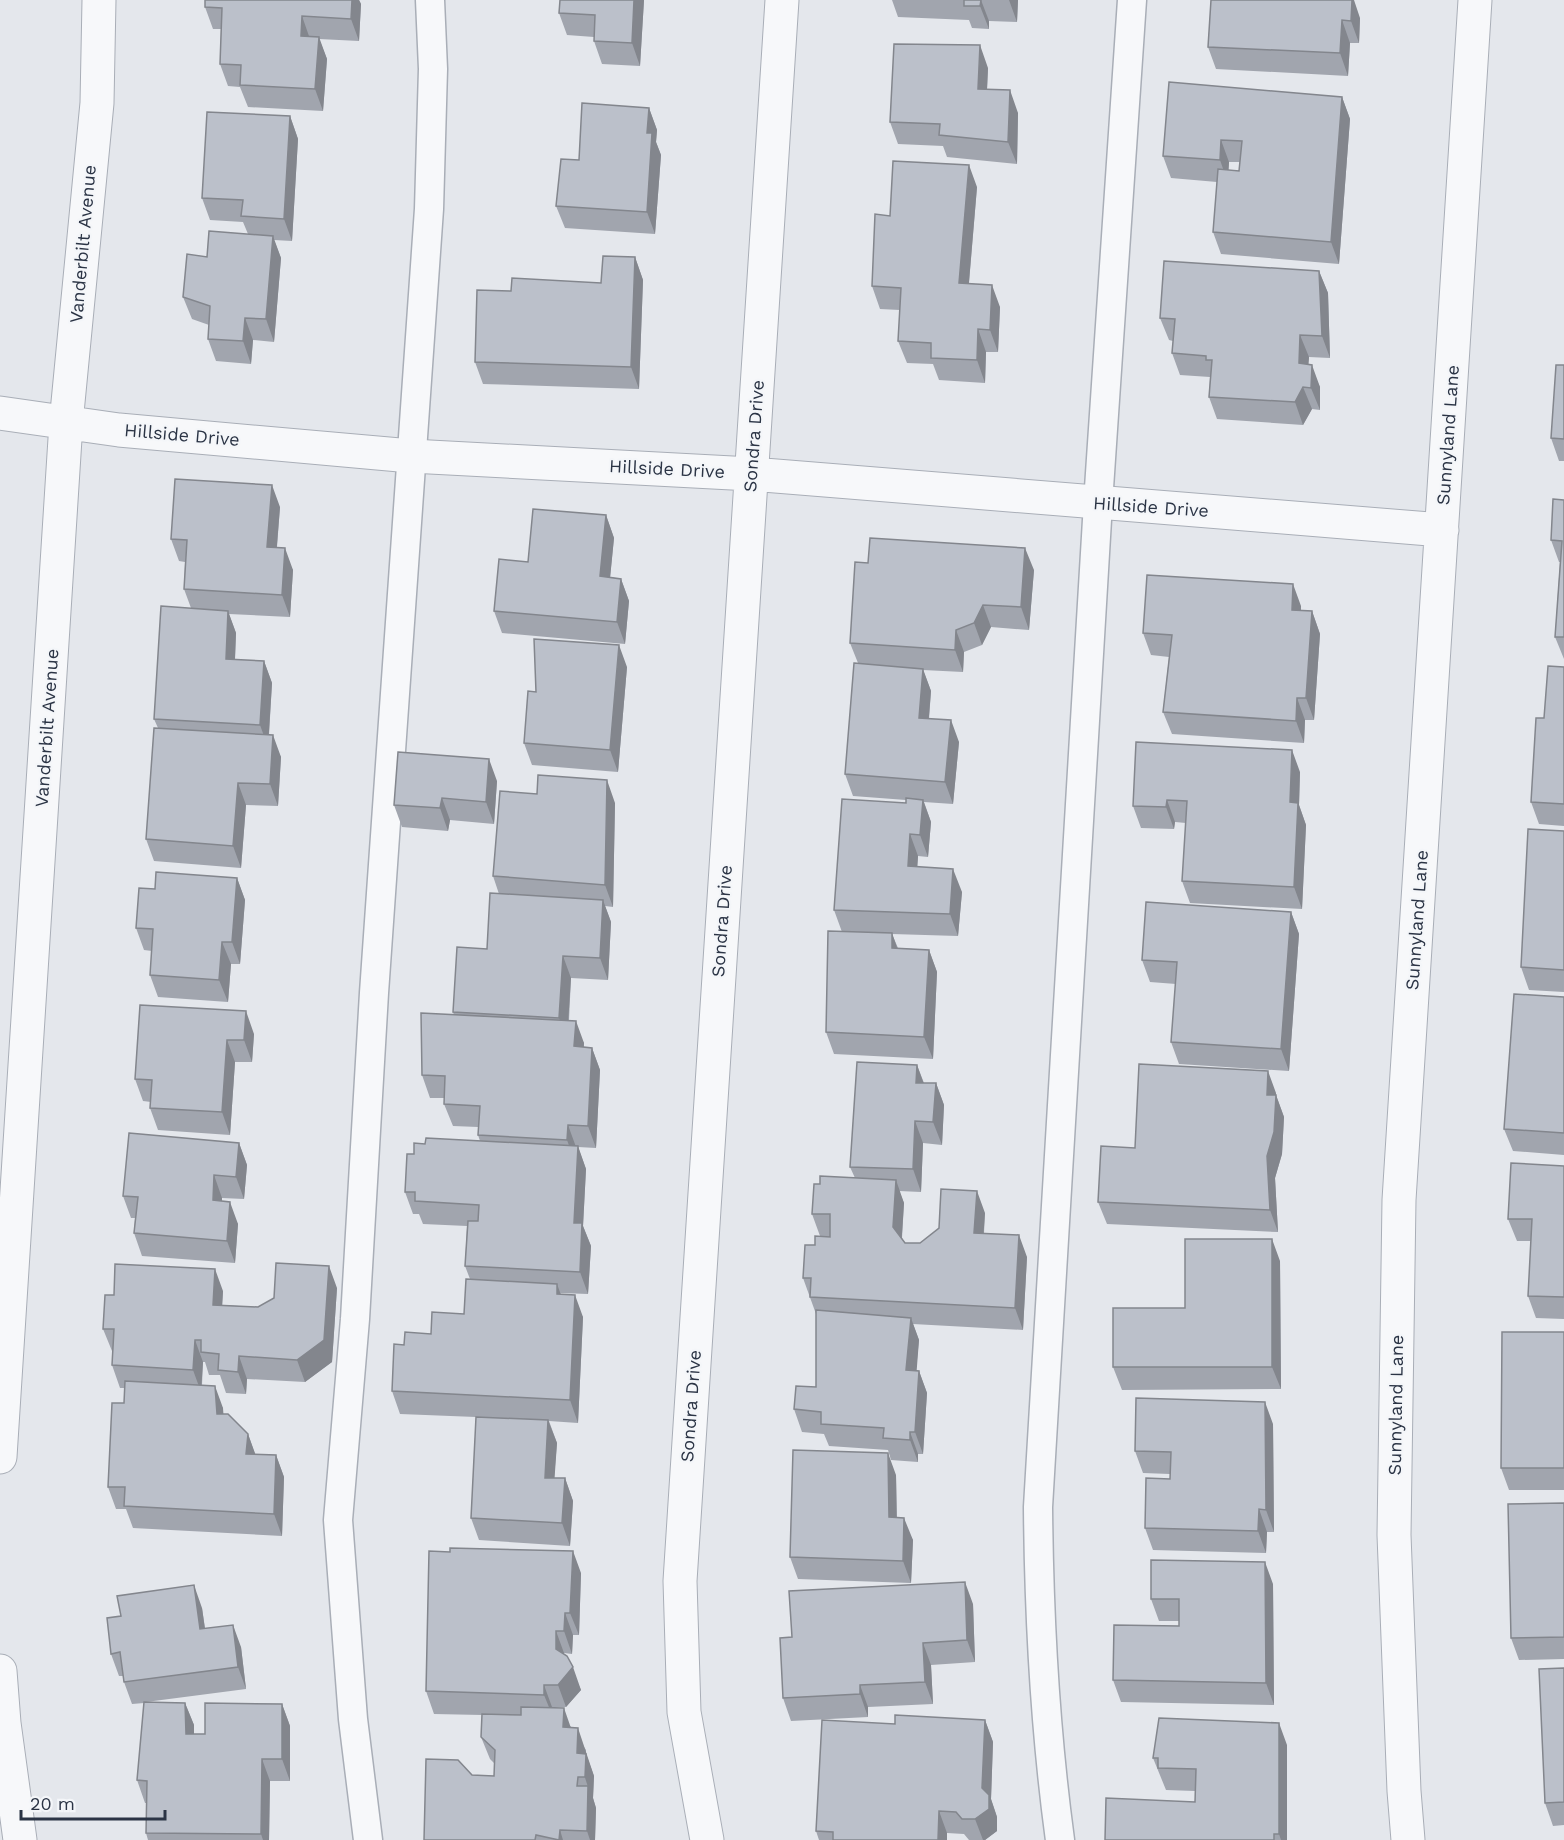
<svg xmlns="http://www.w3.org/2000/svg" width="1564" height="1840" font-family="'Work Sans',sans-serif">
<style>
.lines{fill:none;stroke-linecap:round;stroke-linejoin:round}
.service-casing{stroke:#a9aeb7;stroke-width:31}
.minor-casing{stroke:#a9aeb7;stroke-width:35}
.service{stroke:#f7f8fa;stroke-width:28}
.minor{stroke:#f7f8fa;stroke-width:33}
.wall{fill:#a1a5ae;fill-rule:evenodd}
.shaded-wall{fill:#83868d}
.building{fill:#bbc0ca;stroke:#83868d;stroke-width:1.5}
.labels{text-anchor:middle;stroke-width:4.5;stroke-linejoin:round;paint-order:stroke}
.street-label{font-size:18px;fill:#2b3445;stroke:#f4f6f9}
</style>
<rect width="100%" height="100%" fill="#e4e7ec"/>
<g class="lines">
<!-- service casing -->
<g class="service-casing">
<path id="service" d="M368,1840L353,1719L338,1520L355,1319L374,993L429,209L433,69L430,0
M1060,1840C1045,1730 1039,1619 1038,1507L1098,503L1132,0"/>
</g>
<!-- minor casing -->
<g class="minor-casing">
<path id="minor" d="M0,413L119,430L411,456L751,474L1442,530
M0,1457L66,423L97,103L99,0
M0,1671L4,1723L20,1840
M707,1840L684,1712L680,1581L782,0
M1408,1840L1404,1791L1394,1535L1399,1200L1475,0"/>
</g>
<!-- service -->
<use href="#service" class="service"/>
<!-- minor -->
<use href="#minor" class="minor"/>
</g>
<!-- wall -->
<path class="wall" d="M205,0H359L361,4L359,41L319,39L327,59L323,111L248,107L240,87L228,86L220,64L221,29H213L205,7Z
M644,0L640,66L602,64L594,41V37L567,35L559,13Z
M892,0H1018L1017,22L989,21V29L972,28L969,20L898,17Z
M1211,0L1360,18L1359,43H1350L1348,76L1216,69L1208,47Z
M988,68L987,89L1018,113L1017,164L947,157L943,146L898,144L890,122Z
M1342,97L1350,119L1339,264L1221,254L1213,232L1217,182L1171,178L1163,156ZM1229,162H1240L1239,171L1228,170Z
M649,108L657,130L656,142L661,155L655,234L565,228L556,206L579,160Z
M290,116L298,139L292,241L274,240L281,258L274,342L253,340L251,364L216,361L208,339L209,325L192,319L183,297L207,257L248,234L243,222L210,220L202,198Z
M977,187L969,283L1000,307L998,352H986L985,383L939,380L933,364L907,363L898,341L900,310L880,309L872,286L890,216Z
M635,257L643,280L639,389L483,384L475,362L511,291L601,283Z
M1319,271L1328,293L1330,358L1309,357L1308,364L1320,387V410L1312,409L1303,425L1217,419L1209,397L1210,377L1180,375L1172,353L1173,341L1169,340L1160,318Z
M1564,365V470V461H1559L1551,438Z
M1564,500V659L1555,637L1560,562H1559L1551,540Z
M280,507L277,547L293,570L290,617L229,614L236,633L235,660L264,661L272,683L269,735L281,757L278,806L246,805L241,868L154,861L146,839L158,728L154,719L191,608L184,589L185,562L179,561L171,539Z
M606,515L614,538L610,577L621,579L629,601L625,644L502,633L494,611L528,562Z
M1034,570L1029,630L991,627L982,645L964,652L963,672L923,670L931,691L929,719L959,742L953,804L924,802L931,822L928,857L918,856L917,867L962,892L958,936L892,934L898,948L929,950L937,972L933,1059L834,1054L826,1032L842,932L834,910L906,803V800L853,796L845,774L858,663L850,643Z
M1301,606V611H1312L1320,634L1314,720H1305L1304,743L1172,734L1163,712L1169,657L1151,655L1143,633Z
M627,667L618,772L532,765L524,743L536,692Z
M1564,667V826L1539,824L1531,802L1544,718Z
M1300,772L1299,805L1306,825L1302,909L1190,903L1182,881L1186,823L1175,822L1174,829L1141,828L1133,806Z
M497,781L494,824L450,820L448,831L402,827L394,805Z
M615,803L613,907L605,906L611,922L608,980L571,978L569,1020L584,1043V1047L592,1048L600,1070L596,1148L578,1147L586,1169L583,1226L591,1246L588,1294L560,1293L583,1317L578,1423L549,1421L557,1443L554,1478H565L573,1501L570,1546L479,1540L471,1518L476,1417L400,1414L392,1391L404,1345L431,1334L464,1314L470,1279L465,1266L467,1226L423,1224L419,1214H413L405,1192L414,1154L425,1144L480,1141L478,1135V1127L453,1126L444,1104L445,1098H430L422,1075L454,1015L453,1012L487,949L499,894L493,876Z
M1564,831V992L1529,990L1521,967Z
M237,878L245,900L240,964H231L228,1002L158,997L150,975L152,951L144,950L136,928L155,889Z
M1291,912L1299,934L1289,1071L1179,1064L1171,1042L1176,984L1150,982L1142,960Z
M1564,997V1155L1513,1151L1504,1129Z
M140,1005L254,1034L252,1062H235L230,1135L158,1130L150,1108L151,1102L143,1101L135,1079Z
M917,1065L924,1083H936L944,1105L942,1145L923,1143L921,1192L899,1191L904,1203L902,1238L905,1243H920L985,1213L984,1233L1027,1257L1023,1330L913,1324L919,1340L916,1370L919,1371L927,1393L923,1454H918V1462L891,1460L888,1450L829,1446L824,1434L802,1432L794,1409L816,1387V1314L803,1278L815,1245L820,1236L812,1214L855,1178L850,1167Z
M1276,1093V1095L1284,1117L1282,1154L1275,1178L1278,1232L1107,1224L1098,1202L1135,1148Z
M239,1143L247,1165L244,1199L222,1198V1201L238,1224L235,1263L142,1256L134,1233L135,1218H131L123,1196Z
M1564,1166V1319L1536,1318L1528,1296L1531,1241H1517L1508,1219Z
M1280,1261L1281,1389L1122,1390L1113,1367L1185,1308Z
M337,1288L332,1362L305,1382L247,1379L246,1394L226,1393L220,1375H209L205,1362H203L202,1385L223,1408V1414L248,1434L255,1454L276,1455L284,1477L282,1536L133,1528L126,1509H116L108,1487L124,1403L125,1388H120L112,1365L113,1351H112L103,1329L114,1295L223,1291L222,1305L258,1307Z
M1564,1332V1490H1509L1501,1468Z
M1273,1424L1274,1532H1267L1266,1553L1153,1550L1145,1528L1170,1479V1474L1143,1473L1135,1451Z
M896,1475L897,1518L913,1540L911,1583L798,1579L790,1557Z
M1564,1503V1659L1519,1660L1511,1638Z
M581,1573L579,1635H573L572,1654L564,1653V1654L581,1690L566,1707H552V1708L571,1727L586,1750V1754L594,1776L593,1798L596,1808L595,1840H424L472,1775L494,1776L495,1764L490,1759L481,1737L482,1715L434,1714L426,1691Z
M1273,1584L1274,1705L1121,1702L1113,1680L1179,1626V1621H1159L1151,1599Z
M973,1604L975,1662L931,1665L933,1704L868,1707V1717L791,1721L783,1698L792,1637Z
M202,1608L205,1628L241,1647L246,1689L146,1702L185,1703L194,1725V1734H205L282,1704L290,1726V1781H270L269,1840H148L146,1833V1803H145L137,1780L144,1703L132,1704L124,1682L123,1676H119L111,1654Z
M1564,1668V1825L1553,1826L1545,1803Z
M985,1720L993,1742L991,1799L997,1817V1831L985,1840H969L964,1834L947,1833V1840H819L816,1831L895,1724Z
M1287,1745V1840H1105L1195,1802V1791L1166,1790L1153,1758Z"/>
<!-- shaded-wall -->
<path class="shaded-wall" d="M352,0H359L361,4L359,41L351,19Z
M634,0H644L640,66L632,43Z
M981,0L989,21V29L980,6Z
M1009,0H1018L1017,22Z
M1352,0H1354L1360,18L1359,43L1351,21Z
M302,16L310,39L301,36Z
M1342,20L1350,43L1348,76L1340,53Z
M319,37L327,59L323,111L315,89Z
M980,45L988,68L986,111L978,89Z
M1010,90L1018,113L1017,164L1008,142Z
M1342,97L1350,119L1339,264L1331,242Z
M649,108L657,130L656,142L661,155L655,234L647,212V133Z
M290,116L298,139L292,241L284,219Z
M1221,140L1229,162L1228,183L1220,160Z
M969,165L977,187L967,305L959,283Z
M273,236L281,258L274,342L266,319Z
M635,257L643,280L639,389L631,367Z
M1319,271L1328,293L1330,358L1322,336Z
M992,285L1000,307L998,352L990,330Z
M245,318L253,340L251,364L243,341Z
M978,329L986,352L985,383L977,360Z
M1300,335L1309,357L1307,386L1299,363Z
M1312,365L1320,387V410L1311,388Z
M1303,387L1312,409L1303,425L1295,402Z
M272,485L280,507L275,569L267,547Z
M606,515L614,538L608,599L600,576Z
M285,548L293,570L290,617L282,595Z
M1025,548L1034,570L1029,630L1021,607Z
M621,579L629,601L625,644L617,622Z
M1293,584L1301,606L1300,632L1292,610Z
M983,605L991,627L982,645L974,623Z
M228,611L236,633L234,681L226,659Z
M1312,611L1320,634L1314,720L1306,698Z
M956,630L964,652L963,672L955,650Z
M619,645L627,667L618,772L610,750Z
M264,661L272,683L268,747L260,725Z
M923,669L931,691L927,740L919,718Z
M1297,698L1305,720L1304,743L1296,721Z
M951,720L959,742L953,804L945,782Z
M273,735L281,757L278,806L270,784Z
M1292,750L1300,772L1299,805L1306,825L1302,909L1294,887L1290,802Z
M489,759L497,781L494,824L486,802Z
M607,780L615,803L613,907L605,885Z
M238,783L246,805L241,868L233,846Z
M442,798L450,820L448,831L440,808Z
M923,800L931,822L928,857L920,835Z
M1167,800L1175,822L1174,829L1166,807Z
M910,834L918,856L916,889L908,866Z
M953,869L962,892L958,936L950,914Z
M237,878L245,900L240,964L232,942Z
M603,900L611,922L608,980L600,958Z
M1291,912L1299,934L1289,1071L1281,1049Z
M892,933L900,956L892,948Z
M222,942L231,964L228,1002L219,980Z
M929,950L937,972L933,1059L924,1037Z
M563,956L571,978L567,1040L559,1018Z
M246,1011L254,1034L252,1062L244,1040Z
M576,1021L584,1043L582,1069L574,1046Z
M227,1040L235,1062L230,1135L222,1112Z
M592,1048L600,1070L596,1148L588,1126Z
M917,1065L925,1087L916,1083Z
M1268,1071L1276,1093L1275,1117L1267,1095Z
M936,1083L944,1105L942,1145L933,1122Z
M1276,1095L1284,1117L1282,1154L1275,1178L1278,1232L1270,1210L1267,1156Z
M915,1121L923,1143L921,1192L913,1169Z
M568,1125L576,1147L575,1162L567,1140Z
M239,1143L247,1165L244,1199L236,1177Z
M578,1146L586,1169L583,1226L591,1246L588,1294L580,1272L574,1223Z
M214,1175L222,1198L221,1222L213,1200Z
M896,1180L904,1203L901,1249L893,1227Z
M977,1191L985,1213L982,1255L974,1233Z
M230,1202L238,1224L235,1263L227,1241Z
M1019,1235L1027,1257L1023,1330L1015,1308Z
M1272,1239L1280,1261L1281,1389L1272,1367Z
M329,1266L337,1288L332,1362L305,1382L297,1360Z
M215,1269L223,1291L221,1327L213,1305Z
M557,1284L565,1306L557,1294Z
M575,1295L583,1317L578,1423L570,1400Z
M911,1318L919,1340L915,1392L906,1370Z
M195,1340L203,1362L201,1392L193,1370Z
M239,1356L247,1379L246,1394L238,1372Z
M919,1371L927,1393L923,1454L915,1432Z
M215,1386L223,1408L225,1436L217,1414Z
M1265,1402L1273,1424L1274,1532L1266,1510Z
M548,1420L557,1443L553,1500L545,1478Z
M910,1432L918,1454V1462L910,1440Z
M248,1434L256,1456L246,1454Z
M888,1453L896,1475L897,1540L889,1517Z
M276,1455L284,1477L282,1536L274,1514Z
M565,1478L573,1501L570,1546L562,1523Z
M1259,1509L1267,1532L1266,1553L1258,1531Z
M904,1518L913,1540L911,1583L903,1561Z
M573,1551L581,1573L579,1635L570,1613Z
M1265,1562L1273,1584L1274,1705L1266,1683Z
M965,1582L973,1604L975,1662L967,1640Z
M194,1585L202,1608L208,1651L200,1629Z
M565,1613L573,1635L572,1654L564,1631Z
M233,1625L241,1647L246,1689L238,1667Z
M556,1631L564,1653V1672L556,1649Z
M923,1643L931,1665L933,1704L925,1682Z
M573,1667L581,1690L566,1707L558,1685Z
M544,1685L552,1707L553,1717L544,1695Z
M860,1685L868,1707V1717L860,1694Z
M185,1703L194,1725V1756L186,1734Z
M282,1704L290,1726V1781L282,1759Z
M564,1708L572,1731L563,1727Z
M985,1720L993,1742L991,1799L997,1817V1831L985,1840H983L975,1819Z
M1279,1723L1287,1745V1840H1281L1279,1834Z
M578,1728L594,1776L593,1798L596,1808L595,1840H590L587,1831L588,1787L577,1753Z
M262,1759L270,1781L269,1840H263L261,1834Z
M939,1811L947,1833V1840H938Z
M560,1830L563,1840H559Z"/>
<!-- building -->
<path class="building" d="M205,0H352L351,19L302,16L301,36L319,37L315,89L240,85L241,65L220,64L222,8L205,7Z
M560,0H634L632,43L594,41L595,15L559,13Z
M964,0H981L980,6H964Z
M1211,0H1352L1351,21L1342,20L1340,53L1208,47Z
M894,44L980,45L978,89L1010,90L1008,142L939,135L940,124L890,122Z
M1169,82L1342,97L1331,242L1213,232L1218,169L1239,171L1242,141L1221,140L1220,160L1163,156Z
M582,103L649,108L647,133H652L647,212L556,206L561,159L579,160Z
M207,112L290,116L284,219L241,216L243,200L202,198Z
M893,161L969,165L959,283L992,285L990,330L978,329L977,360L931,358V343L898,341L901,288L872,286L875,214L890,216Z
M209,231L273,236L266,319L245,318L243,341L208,339L210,306L183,297L187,254L207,257Z
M603,256L635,257L631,367L475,362L477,290L511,291L512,278L601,283Z
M1164,261L1319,271L1322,336L1300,335L1299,363L1312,365L1311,388L1303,387L1295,402L1209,397L1212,360H1206V356L1172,353L1175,319L1160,318Z
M1556,365H1564V439L1551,438Z
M175,479L272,485L267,547L285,548L282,595L184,589L187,540L171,539Z
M1553,499L1564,500V637H1555L1562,541L1551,540Z
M533,509L606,515L600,576L621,579L617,622L494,611L499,559L528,562Z
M870,538L1025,548L1021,607L983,605L974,623L956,630L955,650L850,643L855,562L868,563Z
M1147,575L1293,584L1292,610L1312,611L1306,698H1297L1296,721L1163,712L1172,635L1143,633Z
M161,606L228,611L226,659L264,661L260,725L154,719Z
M534,639L619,645L610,750L524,743L528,691L536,692Z
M854,663L923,669L919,718L951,720L945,782L845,774Z
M1548,666L1564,667V804L1531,802L1536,718H1544Z
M154,728L273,735L270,784L238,783L233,846L146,839Z
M1136,742L1292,750L1290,802L1298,803L1294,887L1182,881L1187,801L1167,800L1166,807L1133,806Z
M398,752L489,759L486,802L442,798L440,808L394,805Z
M538,775L607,780L605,885L493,876L500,791L537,794Z
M906,798L923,800L920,835L910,834L908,866L953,869L950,914L834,910L842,799L906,803Z
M1528,829L1564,831V970L1521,967Z
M156,872L237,878L232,942H222L219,980L150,975L153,929L136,928L139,888L155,889Z
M490,893L603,900L600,958L563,956L559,1018L453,1012L457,947L487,949Z
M1146,902L1291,912L1281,1049L1171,1042L1177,962L1142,960Z
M828,931L892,933V948L929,950L924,1037L826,1032Z
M1514,994L1564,997V1133L1504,1129Z
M140,1005L246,1011L244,1040H227L222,1112L150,1108L152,1080L135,1079Z
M421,1013L576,1021L574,1046L592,1048L588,1126L568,1125L567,1140L478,1135L480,1106L444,1104L445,1076L422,1075Z
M857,1062L917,1065L916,1083H936L933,1122L915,1121L913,1169L850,1167Z
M1139,1064L1268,1071L1267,1095H1276L1274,1132L1267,1156L1270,1210L1098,1202L1101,1146L1135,1148Z
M129,1133L239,1143L236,1177L214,1175L213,1200L230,1202L227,1241L134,1233L138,1197L123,1196Z
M426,1138L578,1146L574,1223H582L580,1272L465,1266L468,1221H478L479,1205L415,1201V1192H405L407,1154H414V1143L425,1144Z
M1511,1163L1564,1166V1297L1528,1296L1532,1219H1508Z
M820,1176L896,1180L893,1227L905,1243H920L939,1228L941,1189L977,1191L974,1233L1019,1235L1015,1308L810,1297L811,1278H803L805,1245H815V1236L830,1237V1214H812L814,1184H820Z
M1185,1239H1272V1367H1113V1308H1185Z
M276,1263L329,1266L324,1340L297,1360L239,1356L238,1372L218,1370L219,1354L201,1352V1340H195L193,1370L112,1365L114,1329H103L105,1295H114L115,1264L215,1269L213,1305L258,1307L274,1298Z
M466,1279L557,1284V1294L575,1295L570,1400L392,1391L394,1344L404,1345L405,1332L431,1334L432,1312L464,1314Z
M816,1310L911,1318L906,1370L919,1371L915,1432H910V1440L883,1438L884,1428L821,1424V1412L794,1409L796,1386L816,1387Z
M1502,1332H1564V1468H1501Z
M125,1381L215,1386L217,1414H228L248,1434L246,1454L276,1455L274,1514L124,1506L125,1487H108L112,1403H124Z
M1136,1398L1265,1402L1266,1510L1259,1509L1258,1531L1145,1528L1146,1478L1170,1479L1171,1452L1135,1451Z
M476,1417L548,1420L545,1478H565L562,1523L471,1518Z
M793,1450L888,1453L889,1517L904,1518L903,1561L790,1557Z
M1564,1503V1637L1511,1638L1508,1504Z
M450,1548L573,1551L570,1613H565L564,1631H556V1649L567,1656L573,1667L558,1685H544V1695L426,1691L429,1551L450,1552Z
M1151,1560L1265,1562L1266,1683L1113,1680L1114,1625L1179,1626V1599H1151Z
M965,1582L967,1640L923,1643L925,1682L860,1685V1694L783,1698L780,1638L792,1637L789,1591Z
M194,1585L200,1629L233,1625L238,1667L124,1682L120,1652L111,1654L107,1618L121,1616L117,1596Z
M1564,1668V1802L1545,1803L1539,1669Z
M144,1702L185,1703L186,1734H205V1703L282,1704V1759H262L261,1834L146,1833L147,1781L137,1780Z
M521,1707L564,1708L563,1727L578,1728L577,1753L586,1754L585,1777H578L577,1786H588L587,1831L560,1830L559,1840L536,1835L535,1840H424L426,1759L458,1760L472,1775L494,1776L495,1750L481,1737L482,1714L521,1715Z
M895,1715L985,1720L982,1788L989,1795V1809L975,1819H962L956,1812L939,1811L938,1840H833V1832L816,1831L822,1720L895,1724Z
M1159,1718L1279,1723V1834H1274V1840H1105L1106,1798L1195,1802L1196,1769L1158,1768V1758H1153Z"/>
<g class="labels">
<!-- street labels -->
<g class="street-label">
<text transform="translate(83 244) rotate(-85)" y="6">Vanderbilt Avenue</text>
<text transform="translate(182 435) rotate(5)" y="6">Hillside Drive</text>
<text transform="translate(1448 435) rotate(-86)" y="6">Sunnyland Lane</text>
<text transform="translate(754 436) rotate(-86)" y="6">Sondra Drive</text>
<text transform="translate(667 469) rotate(3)" y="6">Hillside Drive</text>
<text transform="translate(1151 507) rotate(4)" y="6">Hillside Drive</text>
<text transform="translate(47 728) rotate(-86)" y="6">Vanderbilt Avenue</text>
<text transform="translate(1417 920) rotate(-86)" y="6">Sunnyland Lane</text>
<text transform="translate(722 921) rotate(-86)" y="6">Sondra Drive</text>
<text transform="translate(1396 1405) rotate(-89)" y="6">Sunnyland Lane</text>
<text transform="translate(691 1406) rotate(-86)" y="6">Sondra Drive</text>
</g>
</g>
<!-- scale -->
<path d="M21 1810v9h144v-9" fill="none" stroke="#2b3445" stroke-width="3"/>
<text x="30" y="1810" font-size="18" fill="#2b3445" stroke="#f4f6f9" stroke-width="4.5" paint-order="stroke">20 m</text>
</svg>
